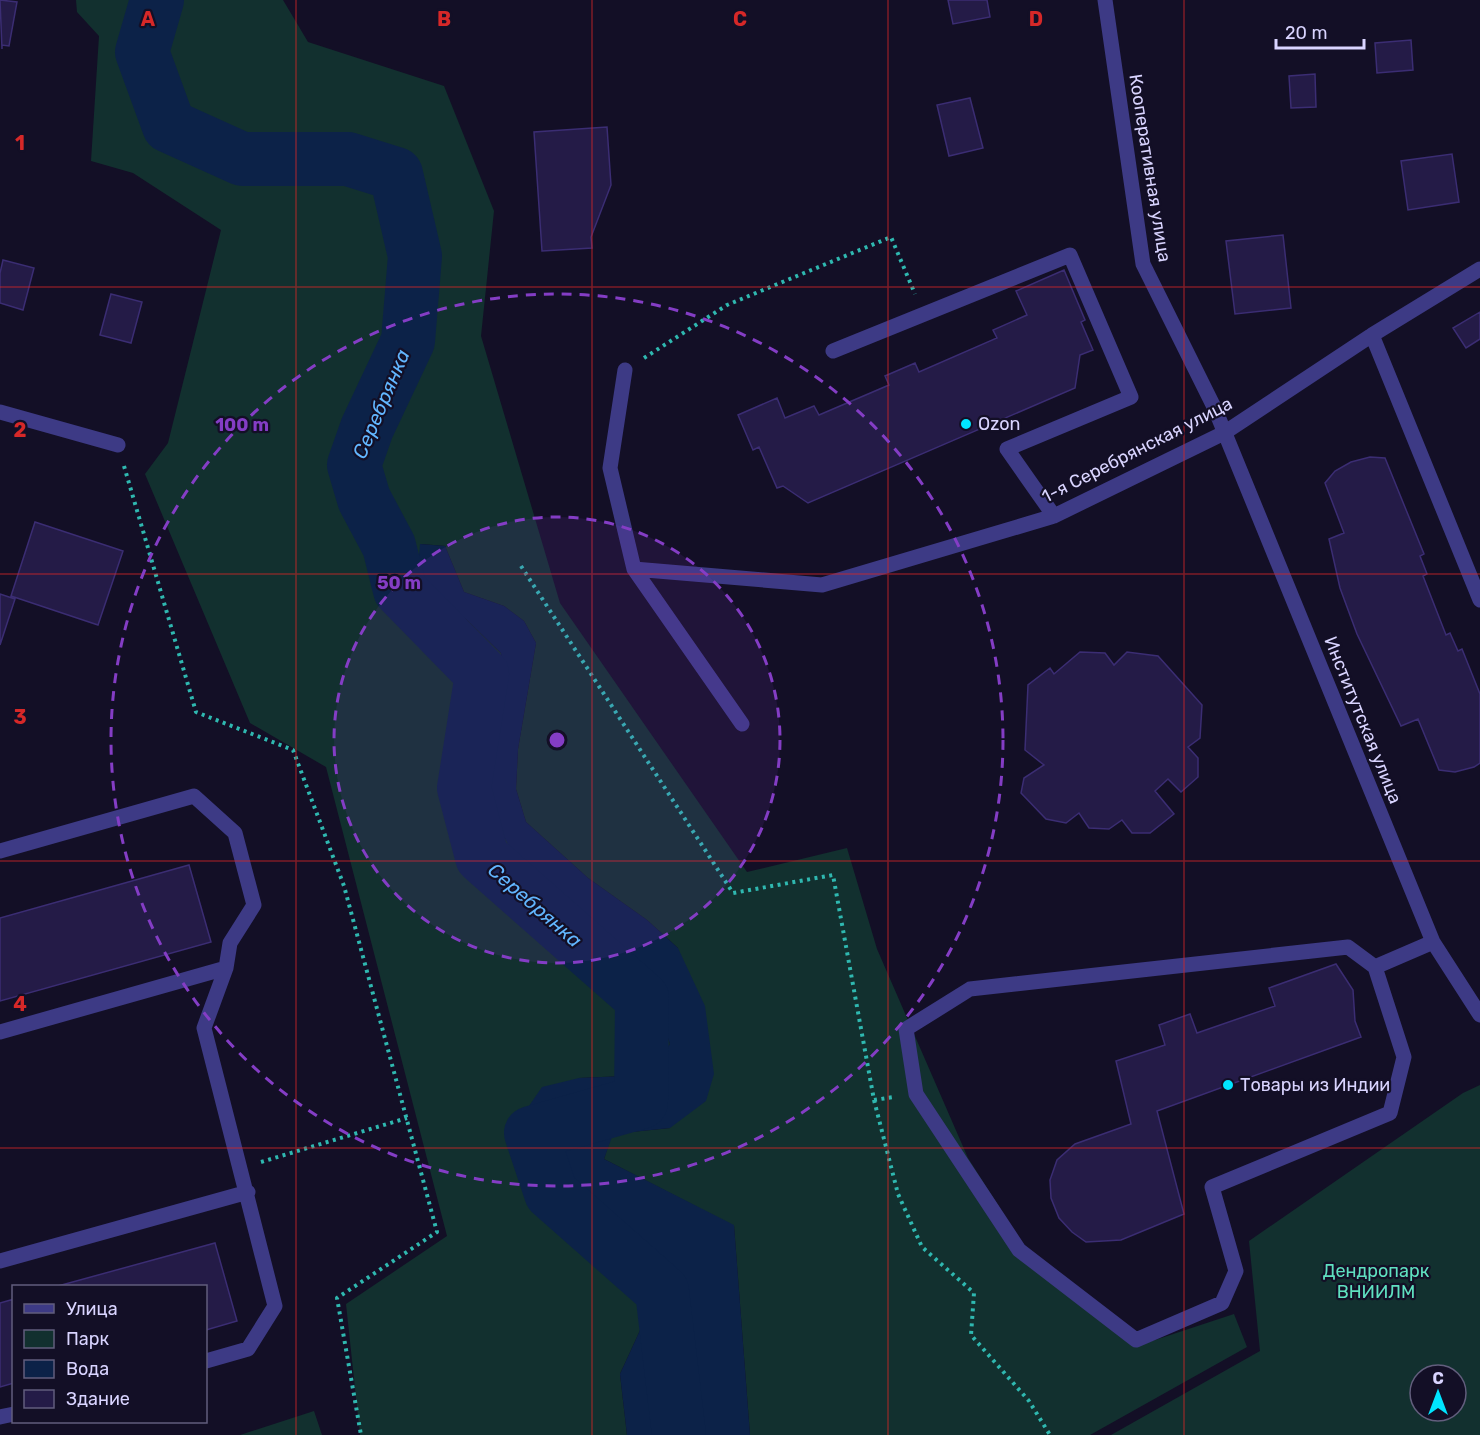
<svg xmlns="http://www.w3.org/2000/svg" width="1480" height="1435" font-family="Rubik,sans-serif">
<style>
.green{fill:#12302f;fill-rule:evenodd}
.water{fill:#0c2248}
.lines{fill:none;stroke-linecap:round;stroke-linejoin:round}
.river{stroke:#0c2248;stroke-width:54}
.building{fill:#241b47;stroke:#3b2d73;stroke-width:1.5}
.path{stroke:#2fb8b0;stroke-width:4;stroke-dasharray:3 4.5;stroke-linecap:butt}
.minor{stroke:#3d3a85;stroke-width:15}
.grid{fill:none;stroke:#d62828;stroke-width:1.5;stroke-opacity:0.55}
.ring{fill:none;stroke:#843dc5;stroke-width:3;stroke-dasharray:10 8}
.poi-dot{fill:#00e5ff;stroke:#130f26;stroke-width:2}
.labels{text-anchor:middle;stroke-width:4.5;stroke-linejoin:round;paint-order:stroke}
.street-label{font-size:18px;fill:#d9d4ff;stroke:#130f26}
.poi-label{font-size:18px;fill:#d9d4ff;stroke:#130f26;text-anchor:start}
.park-label{font-size:18px;fill:#5fe0c0;stroke:#130f26}
.water-label{font-size:20px;font-style:italic;fill:#62b6ff;stroke:#130f26}
.grid-label{font-size:20px;text-anchor:middle;font-weight:bold;fill:#d62828;stroke:#130f26;stroke-width:4.5;stroke-linejoin:round;paint-order:stroke}
.centre{fill:#843dc5;stroke:#130f26;stroke-width:3}
.ring-label{font-size:18px;text-anchor:middle;font-weight:bold;fill:#843dc5;stroke:#130f26;stroke-width:4.5;stroke-linejoin:round;paint-order:stroke}
</style>
<rect width="100%" height="100%" fill="#130f26"/>
<!-- green -->
<path class="green" d="M76,0H283L308,42L444,86L494,211L481,336L560,603L747,872L847,848L877,949L968,1158L1024,1246L1149,1342L1234,1314L1247,1347L1090,1435H750L734,1226L604,1159L612,1134L670,1128L678,948L647,920L588,878L526,822L516,789L518,749L536,643L524,621L504,606L464,592L445,546L421,544L418,567L421,588L467,620L501,653L504,676L484,761L496,822L510,846L634,958L658,1008L670,1044L649,1075L579,1078L534,1162L650,1255L659,1289L620,1374L627,1435H360L346,1304L447,1236L326,767L250,723L145,474L168,443L221,230L133,173L91,161L99,36L77,12Z
M1480,1085V1435H1111L1260,1351L1249,1241L1463,1093ZM1420,1375H1456V1411H1420Z
M314,1411L322,1435H240Z"/>
<!-- water -->
<path class="water" d="M420,544L445,546L464,592L504,606L524,621L536,643L518,749L516,789L526,822L588,878L647,920L678,948L705,1006L714,1074L706,1101L670,1128L613,1134L604,1159L734,1225L750,1435H627L620,1374L659,1289L650,1255L534,1162L520,1119L542,1087L579,1078L649,1075L670,1044L658,1008L634,958L509,846L496,822L484,761L504,676L501,653L467,620L421,588L418,567Z"/>
<g class="lines">
<!-- river -->
<path class="river" d="M157,0L142,52L169,126L242,159H348L396,174L415,256L408,341L367,428L354,465L364,499L389,546L400,590L482,674L464,788L482,857L642,998L641,1102L531,1133L551,1193L662,1291L679,1435"/>
</g>
<!-- building -->
<path class="building" d="M0,0L17,2L9,46L2,45V49Z
M948,0H987L990,17L953,24Z
M1411,40L1413,70L1377,73L1375,43Z
M1315,74L1316,107L1291,108L1289,76Z
M970,98L983,148L949,156L937,105Z
M607,127L611,185L591,237L592,248L542,251L534,132Z
M1452,154L1459,202L1408,210L1401,161Z
M1283,235L1291,308L1235,314L1226,241Z
M3,260L34,268L23,310L0,303V273Z
M1064,270L1085,320L1081,322L1093,350L1080,355L1075,388L808,503L783,486L777,488L759,447L753,450L738,415L777,398L785,418L814,406L819,415L889,385L885,376L915,363L919,372L997,338L993,330L1027,315L1016,291Z
M111,294L142,302L131,343L100,335Z
M1480,312V339L1466,348L1453,328Z
M1370,457L1385,458L1424,554L1420,556L1427,574L1423,576L1446,635L1450,633L1458,651L1462,649L1480,694V763L1474,767L1455,772L1439,770L1418,719L1401,726L1357,634L1340,588L1329,539L1344,533L1325,483L1335,471L1351,462Z
M35,522L123,551L98,625L11,596Z
M0,594L15,599L0,645Z
M1080,652L1105,653L1114,665L1127,652L1158,656L1202,705L1200,738L1188,747L1198,758V777L1181,792L1168,779L1155,791L1174,814L1150,833H1132L1122,820L1109,829L1089,828L1079,813L1066,823L1046,819L1021,793L1024,778L1044,765L1025,750L1028,685L1050,668L1054,674Z
M189,865L211,942L0,1001V918Z
M1336,964L1353,990L1355,1021L1361,1037L1157,1111L1184,1214L1121,1240L1086,1242L1072,1232L1059,1218L1051,1198L1050,1180L1057,1160L1075,1144L1131,1124L1116,1061L1165,1045L1159,1025L1190,1014L1197,1033L1275,1006L1269,988Z
M215,1243L237,1321L206,1330V1286H58Z
M14,1299V1383L0,1387V1303Z"/>
<g class="lines">
<!-- path -->
<path class="path" d="M644,358L727,305L891,237L915,294
M124,466L196,712L293,750L344,886L437,1232L337,1298L361,1435
M521,566L733,893L833,875L874,1100L894,1097
M874,1100L898,1194L922,1247L974,1293L971,1335L1029,1401L1050,1435
M261,1162L407,1118"/>
<!-- minor -->
<path class="minor" d="M1105,0L1143,264L1215,409L1433,942L1480,1015
M1372,335L1480,600
M833,351L1070,255L1131,397L1007,449L1054,516
M625,370L610,468L634,569L742,724
M0,412L118,445
M634,569L822,585L1054,516L1224,433L1372,335L1480,269
M0,851L194,796L235,833L254,905L230,943L226,968L204,1028L275,1306L248,1349L206,1361
M1375,967L1348,947L970,989L906,1029L916,1094L1019,1250L1136,1340L1222,1303L1236,1271L1212,1187L1390,1113L1404,1057L1375,967L1433,942
M0,1032L226,968
M0,1261L248,1192
M0,1417L14,1414"/>
</g>
<!-- grid -->
<path class="grid" d="M296,0V1435M592,0V1435M888,0V1435M1184,0V1435M0,287H1480M0,574H1480M0,861H1480M0,1148H1480"/>
<!-- distance rings -->
<circle cx="557" cy="740" r="223" fill="#843dc5" fill-opacity=".12"/>
<g class="ring">
<circle cx="557" cy="740" r="223"/>
<circle cx="557" cy="740" r="446"/>
</g>
<!-- markers -->
<g class="poi-dot">
<circle cx="966" cy="424" r="6"/>
<circle cx="1228" cy="1085" r="6"/>
</g>
<g class="labels">
<!-- street labels -->
<g class="street-label">
<text transform="translate(1150 168) rotate(81)" y="6">Кооперативная улица</text>
<text transform="translate(1137 450) rotate(-27)" y="6">1-я Серебрянская улица</text>
<text transform="translate(1363 720) rotate(68)" y="6">Институтская улица</text>
</g>
<!-- poi labels -->
<g class="poi-label">
<text x="978" y="430">Ozon</text>
<text x="1240" y="1091">Товары из Индии</text>
</g>
<!-- park labels -->
<g class="park-label">
<text x="1376" y="1277">Дендропарк<tspan x="1376" dy="21">ВНИИЛМ</tspan></text>
</g>
<!-- water labels -->
<g class="water-label">
<text transform="translate(381 404) rotate(-67)" y="7">Серебрянка</text>
<text transform="translate(535 905) rotate(41)" y="7">Серебрянка</text>
</g>
</g>
<g class="grid-label">
<text x="148" y="26">A</text>
<text x="444" y="26">B</text>
<text x="740" y="26">C</text>
<text x="1036" y="26">D</text>
<text x="20" y="150">1</text>
<text x="20" y="437">2</text>
<text x="20" y="724">3</text>
<text x="20" y="1011">4</text>
</g>
<circle cx="557" cy="740" r="9" class="centre"/>
<g class="ring-label">
<text x="242" y="431">100 m</text>
<text x="399" y="589">50 m</text>
</g>
<!-- legend -->
<rect x="12" y="1285" width="195" height="138" fill="#130f26" stroke="#625e7d" stroke-width="1.5"/>
<rect x="24" y="1304" width="30" height="9" fill="#3d3a85" stroke="#625e7d" stroke-width="1.5"/>
<text x="66" y="1315" font-size="18" fill="#d9d4ff">Улица</text>
<rect x="24" y="1330" width="30" height="18" fill="#12302f" stroke="#625e7d" stroke-width="1.5"/>
<text x="66" y="1345" font-size="18" fill="#d9d4ff">Парк</text>
<rect x="24" y="1360" width="30" height="18" fill="#0c2248" stroke="#625e7d" stroke-width="1.5"/>
<text x="66" y="1375" font-size="18" fill="#d9d4ff">Вода</text>
<rect x="24" y="1390" width="30" height="18" fill="#241b47" stroke="#625e7d" stroke-width="1.5"/>
<text x="66" y="1405" font-size="18" fill="#d9d4ff">Здание</text>
<!-- north arrow -->
<g transform="translate(1438 1393)"><circle r="28" fill="#130f26" stroke="#625e7d" stroke-width="1.5"/>
<path d="M0-4.5L10 22L0 15L-10 22Z" fill="#00e5ff"/>
<text y="-9" font-size="16" font-weight="bold" text-anchor="middle" fill="#d9d4ff">С</text>
</g>
<!-- scale -->
<path d="M1276 39v9h88v-9" fill="none" stroke="#d9d4ff" stroke-width="3"/>
<text x="1285" y="39" font-size="18" fill="#d9d4ff" stroke="#130f26" stroke-width="4.5" paint-order="stroke">20 m</text>
</svg>
